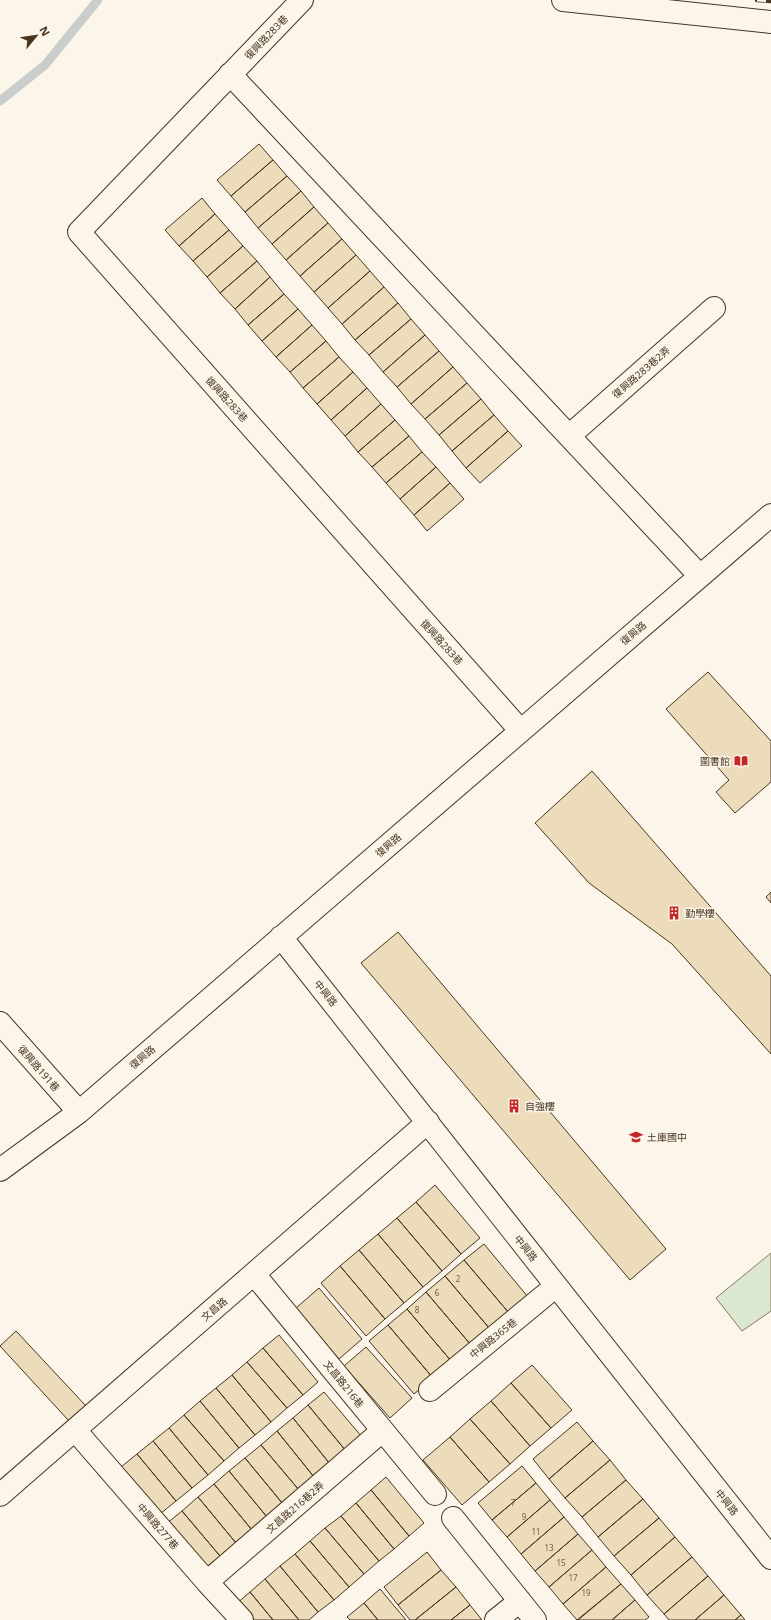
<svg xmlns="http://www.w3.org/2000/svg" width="771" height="1620" font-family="'Noto Sans','Noto Sans TC',sans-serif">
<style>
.green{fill:#dce7d0;stroke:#887966}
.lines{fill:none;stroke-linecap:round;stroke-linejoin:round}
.stream{stroke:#c9cecd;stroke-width:9}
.building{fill:#ecdcbc;stroke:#4a3520}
.minor-casing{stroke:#4a3520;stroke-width:24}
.minor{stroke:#fbf6e9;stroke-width:22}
.rail-casing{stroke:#4a3520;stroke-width:4.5}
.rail{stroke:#fbf6e9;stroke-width:3;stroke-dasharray:9;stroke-linecap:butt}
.labels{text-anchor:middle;stroke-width:3;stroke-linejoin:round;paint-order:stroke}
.number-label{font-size:8px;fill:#725f47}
.street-label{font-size:10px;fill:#4a3520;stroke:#fbf6e9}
.poi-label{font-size:10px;fill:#4a3520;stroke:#fbf6e9;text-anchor:start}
</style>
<rect width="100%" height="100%" fill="#fbf6e9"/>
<!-- green -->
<path class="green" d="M771,1253V1311L742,1331L716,1298Z"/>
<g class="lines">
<!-- stream -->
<path class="stream" d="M0,101L45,65L98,0"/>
</g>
<!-- building -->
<path class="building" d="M259,144L273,160L231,196L217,180Z
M273,160L287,176L245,212L231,196Z
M287,176L301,191L258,228L245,212Z
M301,191L314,207L272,244L258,228Z
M202,198L215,214L179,246L165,230Z
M314,207L328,223L286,260L272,244Z
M215,214L229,230L193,261L179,246Z
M328,223L342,239L300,276L286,260Z
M229,230L243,246L207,277L193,261Z
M342,239L356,255L314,292L300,276Z
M243,246L257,261L220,293L207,277Z
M356,255L370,271L328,308L314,292Z
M257,261L270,277L235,309L220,293Z
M370,271L384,287L342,324L328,308Z
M270,277L284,294L248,325L235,309Z
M384,287L398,303L355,340L342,324Z
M284,294L298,309L262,341L248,325Z
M398,303L411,319L369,355L355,340Z
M298,309L312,325L276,357L262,341Z
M411,319L425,335L383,372L369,355Z
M312,325L326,341L290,372L276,357Z
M425,335L439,351L397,387L383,372Z
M326,341L339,357L303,388L290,372Z
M439,351L453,367L411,404L397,387Z
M339,357L353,372L317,404L303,388Z
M453,367L467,383L425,419L411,404Z
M353,372L367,388L331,420L317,404Z
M467,383L481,399L439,435L425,419Z
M367,388L381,404L345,436L331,420Z
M481,399L494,415L452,451L439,435Z
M381,404L395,420L358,452L345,436Z
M494,415L508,431L466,468L452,451Z
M395,420L409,436L372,467L358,452Z
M508,431L522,446L480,483L466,468Z
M409,436L422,452L386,483L372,467Z
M422,452L436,467L400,499L386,483Z
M436,467L450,483L414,515L400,499Z
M450,483L464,499L427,531L414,515Z
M708,672L771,741V782L735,813L716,792L729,780L666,709Z
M592,771L771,976V1054L672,944L589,883L535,823Z
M771,892V903L766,897Z
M398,932L666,1249L630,1280L361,963Z
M435,1185L480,1238L461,1254L416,1202Z
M416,1202L461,1254L442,1271L397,1218Z
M397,1218L442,1271L423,1287L378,1234Z
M378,1234L423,1287L404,1303L359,1250Z
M484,1244L528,1297L509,1313L464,1260Z
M359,1250L404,1303L385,1319L340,1266Z
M464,1260L509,1313L490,1329L445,1276Z
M340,1266L385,1319L366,1336L321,1283Z
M445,1276L490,1329L471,1345L426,1292Z
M319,1288L362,1339L339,1359L296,1308Z
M426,1292L471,1345L452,1362L407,1309Z
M407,1309L452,1362L433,1378L388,1325Z
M388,1325L433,1378L414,1394L369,1341Z
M16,1331L86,1406L69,1421L0,1346Z
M279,1335L318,1382L303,1395L263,1348Z
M366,1347L412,1398L390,1418L344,1366Z
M263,1348L303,1395L287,1408L247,1362Z
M247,1362L287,1408L271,1422L232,1375Z
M532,1365L572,1410L551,1428L511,1383Z
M232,1375L271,1422L255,1435L216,1388Z
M511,1383L551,1428L530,1446L491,1401Z
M216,1388L255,1435L239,1448L200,1401Z
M324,1392L362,1437L346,1451L308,1405Z
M200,1401L239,1448L224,1461L184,1415Z
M491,1401L530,1446L510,1464L470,1419Z
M308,1405L346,1451L330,1464L293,1418Z
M184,1415L224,1461L208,1475L169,1428Z
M293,1418L330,1464L314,1477L277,1431Z
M470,1419L510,1464L489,1482L450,1437Z
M577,1422L593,1441L549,1479L533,1459Z
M169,1428L208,1475L192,1488L153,1441Z
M277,1431L314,1477L299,1490L261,1445Z
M450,1437L489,1482L462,1505L423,1460Z
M153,1441L192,1488L176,1501L137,1454Z
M593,1441L610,1460L565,1498L549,1479Z
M261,1445L299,1490L283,1504L245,1458Z
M137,1454L176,1501L160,1514L121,1467Z
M245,1458L283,1504L267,1517L229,1471Z
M610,1460L626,1480L582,1517L565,1498Z
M522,1466L536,1483L492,1520L478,1503Z
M229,1471L267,1517L252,1530L214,1484Z
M386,1477L424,1523L409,1536L371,1490Z
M626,1480L643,1499L598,1537L582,1517Z
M536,1483L550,1500L507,1537L492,1520Z
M214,1484L252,1530L236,1543L198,1497Z
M371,1490L409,1536L394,1549L356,1503Z
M198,1497L236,1543L220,1556L182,1511Z
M643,1499L659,1518L614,1556L598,1537Z
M550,1500L564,1517L521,1554L507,1537Z
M356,1503L394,1549L379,1561L341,1516Z
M182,1511L220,1556L204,1569L166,1524Z
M341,1516L379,1561L364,1574L325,1528Z
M564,1517L578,1534L535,1571L521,1554Z
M659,1518L675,1537L631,1575L614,1556Z
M325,1528L364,1574L349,1587L310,1541Z
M578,1534L592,1550L549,1587L535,1571Z
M675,1537L692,1557L647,1595L631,1575Z
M310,1541L349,1587L334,1600L295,1554Z
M592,1550L606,1567L563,1604L549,1587Z
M427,1552L441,1570L398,1605L384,1587Z
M295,1554L334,1600L318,1612L280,1566Z
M692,1557L708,1576L664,1614L647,1595Z
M280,1566L318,1612L309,1620H299L265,1579Z
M606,1567L621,1584L577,1620L563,1604Z
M441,1570L456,1587L415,1620H410L398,1605Z
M708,1576L724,1595L695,1620H669L664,1614Z
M265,1579L299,1620H273L250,1592Z
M621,1584L635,1600L612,1620H578Z
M456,1587L470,1605L451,1620H415Z
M380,1589L406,1620H378L364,1603Z
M250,1592L273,1620H248L235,1605Z
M724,1595L741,1615L735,1620H695Z
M635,1600L649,1617L645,1620H612Z
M364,1603L378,1620H350L347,1617Z
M470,1605L482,1620H451Z
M741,1615L745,1620H735Z"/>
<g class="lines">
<!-- minor casing -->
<g class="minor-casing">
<path id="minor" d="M302,0L79,232L520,730
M563,0L771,22
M230,74L700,576
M569,436L714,308
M281,937L771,1558
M0,1023L79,1112
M0,1170L79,1112L771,515
M254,1274L435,1494
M430,1390L556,1286
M75,1430L207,1582L242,1620
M0,1495L428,1122
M453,1518L535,1620
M207,1582L382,1431
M496,1620L520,1601"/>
</g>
<!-- minor -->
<use href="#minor" class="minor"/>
<!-- rail casing -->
<g class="rail-casing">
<path id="rail" d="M757,0L771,1"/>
</g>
<!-- rail -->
<use href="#rail" class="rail"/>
</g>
<!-- icons -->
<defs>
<g id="library-bare" transform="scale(1.08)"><path d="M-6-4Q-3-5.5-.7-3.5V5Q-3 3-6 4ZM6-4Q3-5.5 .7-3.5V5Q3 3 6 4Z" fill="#c62828" stroke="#fbf6e9" stroke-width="2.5" paint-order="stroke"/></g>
<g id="building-bare" transform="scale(1.08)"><path d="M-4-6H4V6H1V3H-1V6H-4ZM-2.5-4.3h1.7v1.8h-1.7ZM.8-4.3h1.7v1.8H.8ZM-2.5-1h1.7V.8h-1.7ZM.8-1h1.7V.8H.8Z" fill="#c62828" stroke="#fbf6e9" stroke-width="2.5" paint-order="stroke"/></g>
<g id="school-bare" transform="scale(1.08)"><path d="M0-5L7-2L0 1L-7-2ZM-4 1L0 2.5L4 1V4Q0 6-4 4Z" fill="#c62828" stroke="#fbf6e9" stroke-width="2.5" paint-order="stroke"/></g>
</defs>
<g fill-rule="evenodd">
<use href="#library-bare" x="741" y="761"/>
<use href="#building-bare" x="674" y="913"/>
<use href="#building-bare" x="514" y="1106"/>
<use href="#school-bare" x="636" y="1137"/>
</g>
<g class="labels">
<!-- number labels -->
<g class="number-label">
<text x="458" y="1282">2</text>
<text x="437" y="1296">6</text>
<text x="417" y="1313">8</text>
<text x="513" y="1506">7</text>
<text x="524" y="1520">9</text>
<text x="536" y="1535">11</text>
<text x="549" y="1551">13</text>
<text x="561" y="1566">15</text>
<text x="573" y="1581">17</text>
<text x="586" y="1596">19</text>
</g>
<!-- street labels -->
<g class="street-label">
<text transform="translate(266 37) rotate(-46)" y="4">復興路283巷</text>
<text transform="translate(641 372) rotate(-41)" y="4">復興路283巷2弄</text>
<text transform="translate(227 399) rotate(48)" y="4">復興路283巷</text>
<text transform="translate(633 633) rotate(-40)" y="4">復興路</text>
<text transform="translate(442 642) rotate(48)" y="4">復興路283巷</text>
<text transform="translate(388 845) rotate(-41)" y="4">復興路</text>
<text transform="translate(326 993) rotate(52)" y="4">中興路</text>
<text transform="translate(142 1057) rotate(-41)" y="4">復興路</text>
<text transform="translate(39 1068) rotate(49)" y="4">復興路191巷</text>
<text transform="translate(526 1248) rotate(52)" y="4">中興路</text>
<text transform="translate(214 1309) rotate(-41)" y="4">文昌路</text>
<text transform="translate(493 1338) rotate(-39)" y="4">中興路365巷</text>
<text transform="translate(344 1384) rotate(51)" y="4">文昌路216巷</text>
<text transform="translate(727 1502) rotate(52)" y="4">中興路</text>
<text transform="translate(295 1507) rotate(-41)" y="4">文昌路216巷2弄</text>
<text transform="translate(158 1526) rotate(49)" y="4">中興路277巷</text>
</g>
<!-- poi labels -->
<g class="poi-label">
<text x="730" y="765" text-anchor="end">圖書館</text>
<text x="685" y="917">勤學樓</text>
<text x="525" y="1110">自強樓</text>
<text x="647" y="1141">土庫國中</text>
</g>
</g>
<!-- north arrow -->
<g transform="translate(36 36) rotate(61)" stroke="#fbf6e9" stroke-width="3" paint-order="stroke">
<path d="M0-3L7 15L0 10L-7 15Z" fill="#4a3520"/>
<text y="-6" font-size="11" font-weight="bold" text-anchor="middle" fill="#4a3520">N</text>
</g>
</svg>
